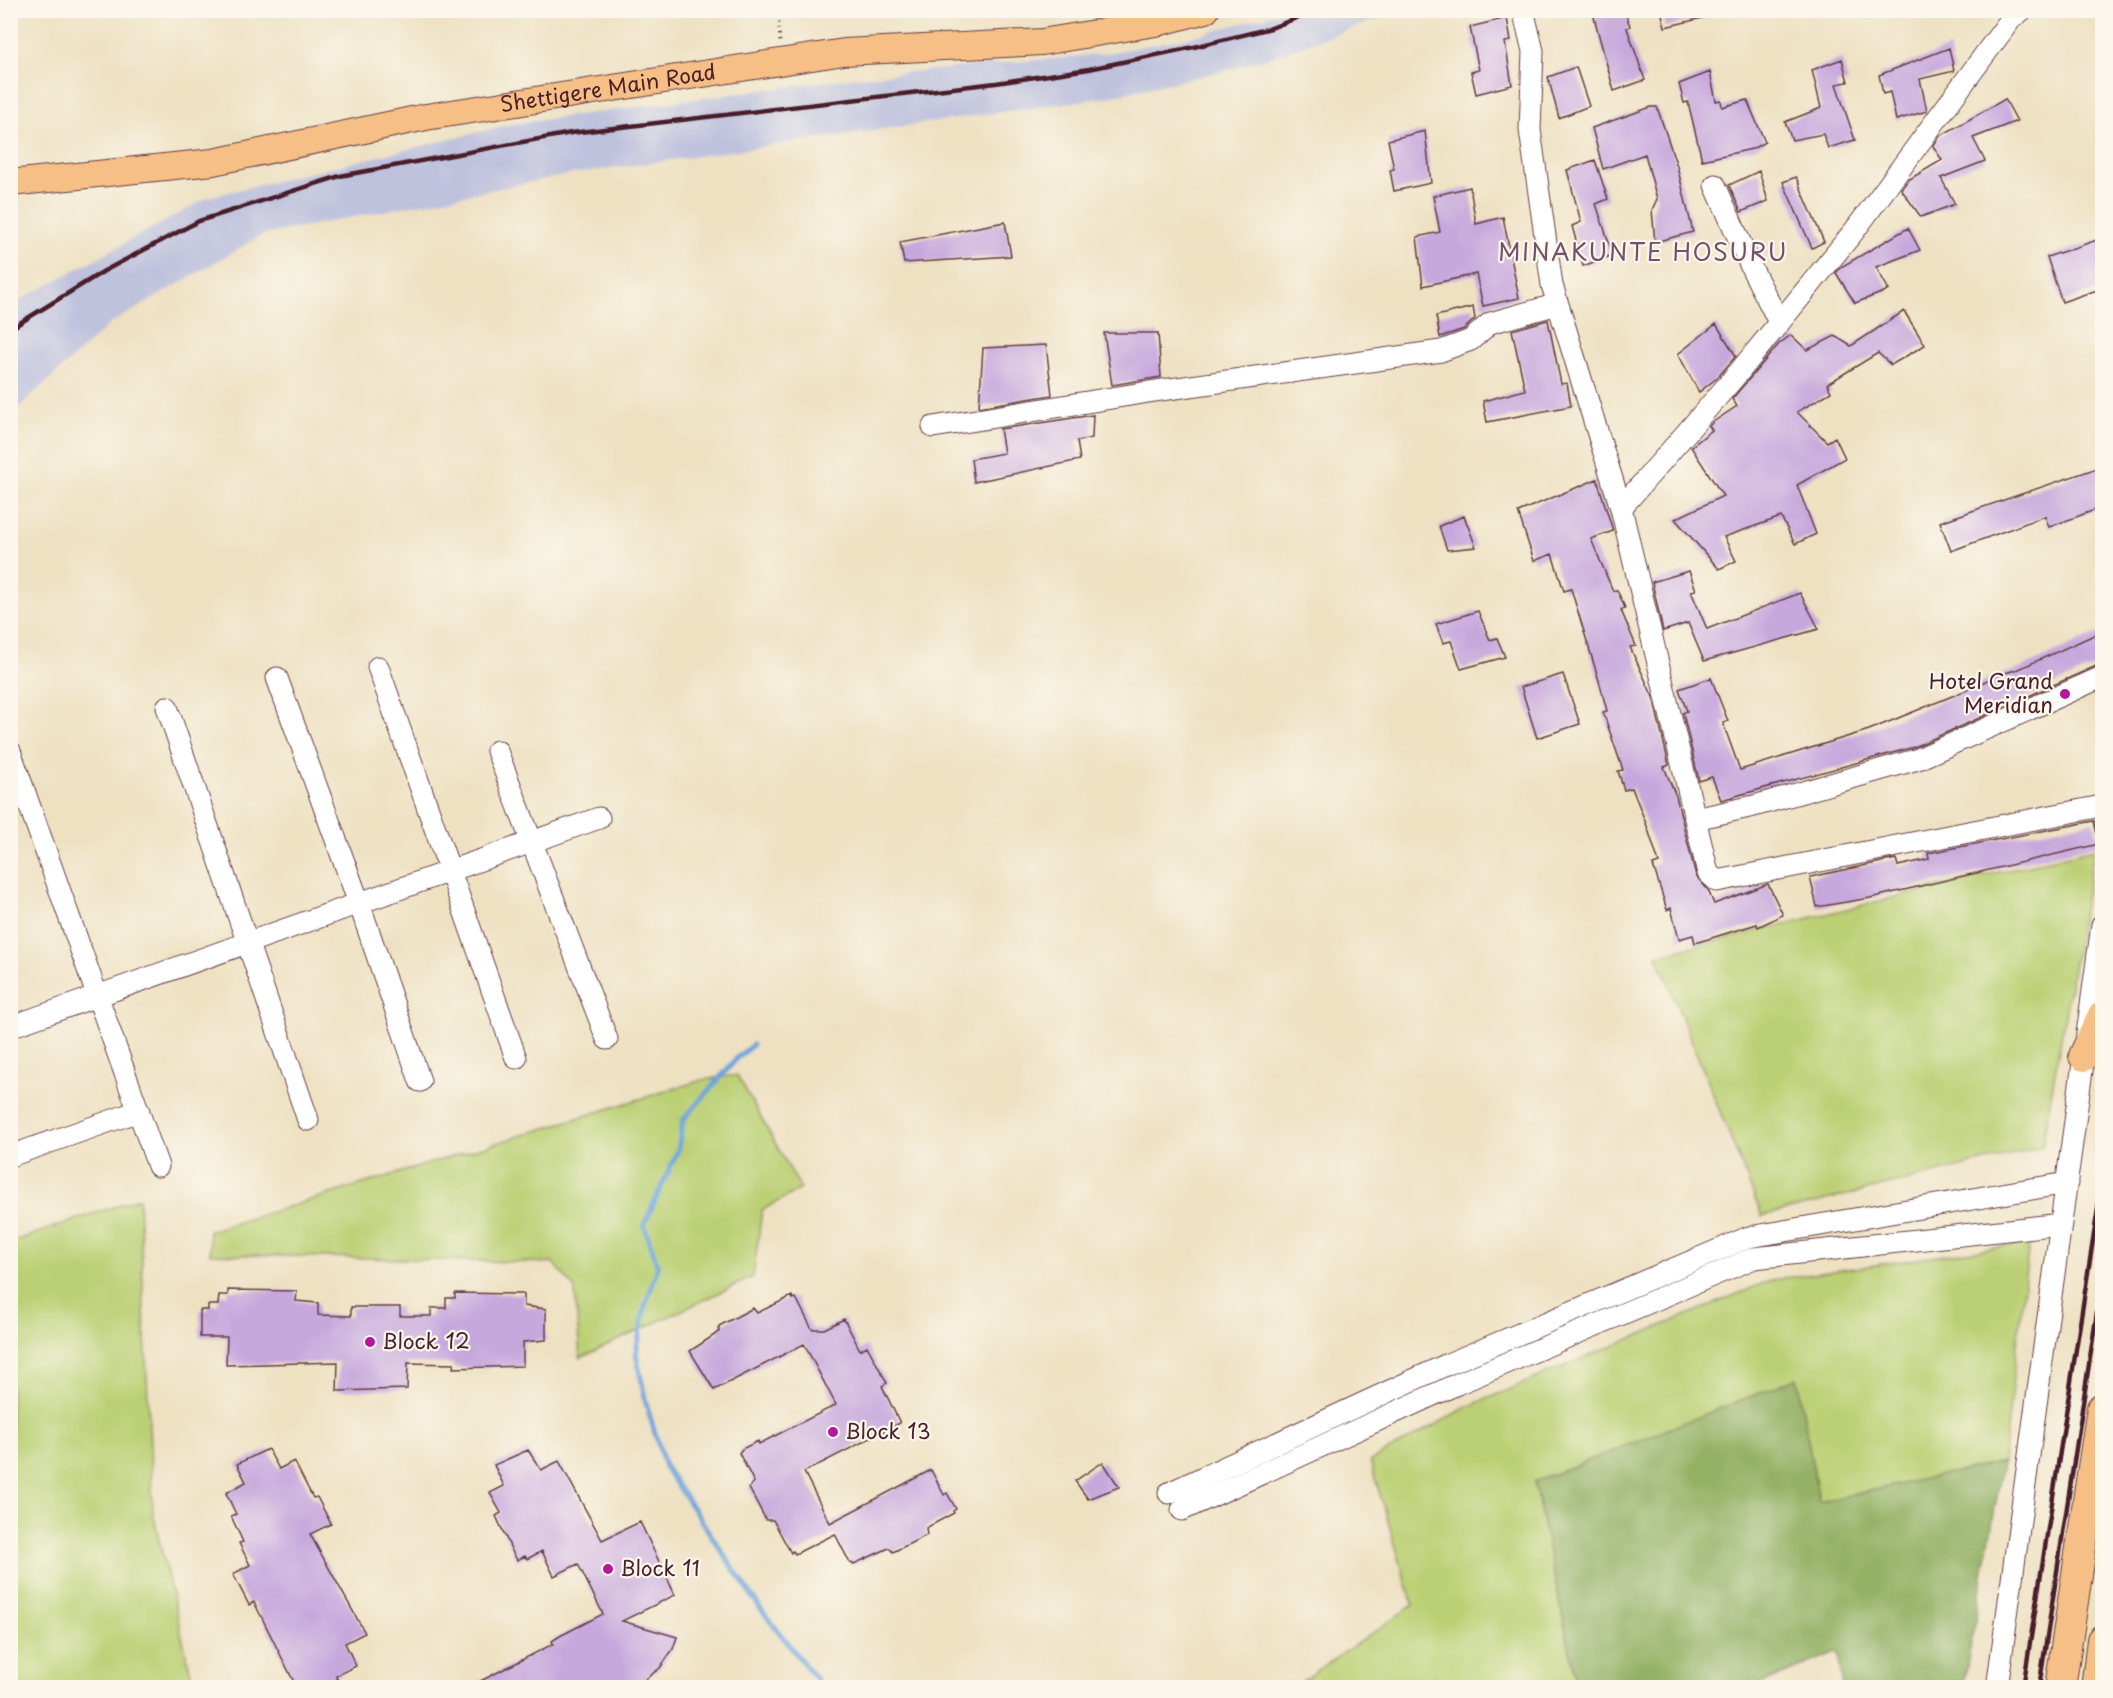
<svg xmlns="http://www.w3.org/2000/svg" width="2113" height="1698" font-family="'Playpen Sans',sans-serif">
<style>
.industrial{fill:#bfc2dd}
.green{fill:#bbd074;stroke:#827850;stroke-width:1.5}
.forest{fill:#94b266;stroke:#6f6848;stroke-width:1.5}
.lines{fill:none;stroke-linecap:round;stroke-linejoin:round}
.stream{stroke:#6da4db;stroke-width:5}
.building{fill:#c7a8dd}
.minor-casing{stroke:#633c42;stroke-width:23}
.major-casing{stroke:#633c42;stroke-width:28}
.highway-casing{stroke:#633c42;stroke-width:32}
.path{stroke:#633c42;stroke-width:3;stroke-dasharray:1.5 4.5;stroke-linecap:butt}
.minor{stroke:#fff;stroke-width:21}
.major{stroke:#f5bf86;stroke-width:26}
.highway{stroke:#f5bf86;stroke-width:30}
.rail{stroke:#4a1f2b;stroke-width:4.5}
.poi-dot{fill:#b5179e;stroke:#fbf7ec;stroke-width:2}
.labels{text-anchor:middle;stroke-width:4.5;stroke-linejoin:round;paint-order:stroke}
.street-label{font-size:21px;fill:#4a1f2b;stroke:#fbf7ec}
.poi-label{font-size:21px;fill:#4a1f2b;stroke:#fbf7ec;text-anchor:start}
.quarter-label{font-size:24px;letter-spacing:1.5px;fill:#764f69;stroke:#fbf7ec}
</style>
<rect width="100%" height="100%" fill="#fbf7ec"/>
<filter id="ink" filterUnits="userSpaceOnUse"><feTurbulence type="fractalNoise" baseFrequency=".0167" numOctaves="2"/><feDisplacementMap in="SourceGraphic" scale="12" xChannelSelector="R" yChannelSelector="G"/><feConvolveMatrix kernelMatrix="1 2 1 2 8 2 1 2 1" color-interpolation-filters="sRGB"/></filter>
<filter id="wash" filterUnits="userSpaceOnUse"><feTurbulence type="fractalNoise" baseFrequency=".008" numOctaves="4" result="noise"/><feDisplacementMap in="SourceGraphic" scale="24" xChannelSelector="R" yChannelSelector="G"/><feGaussianBlur stdDeviation="1.35" result="paint"/><feColorMatrix in="noise" values="0 0 0 0 0 0 0 0 0 0 0 0 0 0 0 0 0 1.4 0 .05"/><feComposite in="paint" operator="in"/></filter>
<g filter="url(#wash)">
<rect width="100%" height="100%" fill="#eee1c2"/>
<!-- industrial -->
<path class="industrial" d="M1288,10L1401,11L1268,58L1215,73L1107,97L572,174L262,235L110,324L11,414V305L209,197L512,124L859,77L1102,54L1192,37Z"/>
<!-- green -->
<path class="green" d="M2094,849L2042,1147L1762,1216L1657,955Z
M737,1075L801,1189L762,1210L753,1277L580,1358L575,1289L554,1263L210,1254L209,1231L702,1080Z
M139,1198L153,1514L194,1687H11V1242Z
M2029,1243L2003,1462L1819,1502L1797,1378L1534,1482L1578,1687L1292,1688L1413,1605L1370,1461L1467,1407L1771,1280Z"/>
<!-- forest -->
<path class="forest" d="M1797,1378L1819,1502L2003,1462L1964,1682L1903,1687H1843L1838,1651L1754,1687H1578L1534,1482Z"/>
<g class="lines">
<!-- stream -->
<path class="stream" d="M752,1045L738,1057L683,1120L678,1150L644,1225L658,1267L645,1307L636,1353L646,1403L665,1467L760,1608L823,1688"/>
</g>
<g id="blocks">
<!-- building -->
<path class="building" d="M1592,10H1624L1630,26L1627,28L1645,80L1614,91Z
M1661,10H1710L1711,16L1665,27Z
M1507,18L1511,41L1505,42L1512,85L1476,94L1471,72L1479,70L1470,27Z
M1949,48L1954,71L1920,79L1927,111L1896,120L1890,92L1883,94L1879,75Z
M1842,59L1848,82L1836,84L1855,140L1828,148L1823,134L1792,140L1785,122L1821,108L1812,70Z
M1576,67L1589,106L1559,118L1548,77Z
M1710,72L1716,101L1721,100L1722,107L1747,100L1765,142L1752,149L1702,160L1688,102L1684,103L1679,84Z
M2005,99L2017,121L1973,138L1985,161L1941,178L1955,204L1921,217L1901,189L1908,180L1942,160L1933,146L1940,136Z
M1651,107H1657L1677,166L1693,232L1655,242L1652,210L1657,199L1645,154L1603,169L1592,128Z
M1425,131L1431,183L1394,191L1390,170L1394,169L1388,140Z
M1595,160L1608,199L1596,204L1613,255L1583,266L1572,226L1581,222L1567,170Z
M1759,171L1768,201L1741,212L1729,185Z
M1796,177L1824,242L1812,248L1783,182Z
M1470,187L1476,224L1503,217L1519,298L1483,306L1476,274L1423,286L1417,237L1440,232L1433,196Z
M1005,222L1011,256L904,263L900,242Z
M1908,228L1920,250L1876,267L1889,290L1855,303L1836,273L1841,267Z
M2103,238V288L2062,302L2047,257Z
M1473,307L1475,319L1464,329L1440,337L1436,316Z
M1904,311L1925,345L1891,365L1878,353L1827,384L1831,392L1797,412L1827,442L1835,437L1845,458L1797,485L1816,534L1795,544L1781,517L1724,537L1736,561L1719,569L1675,519L1723,496L1691,447L1712,430L1709,426L1713,422L1737,406L1732,399L1779,344L1791,335L1807,350L1835,336L1851,346Z
M1548,320L1561,384L1567,383L1571,406L1487,422L1483,401L1525,390L1512,330Z
M1716,324L1736,356L1717,378L1699,392L1678,354Z
M1104,333H1158L1161,377L1112,385Z
M1046,345L1052,395L979,407L983,348Z
M1093,415L1092,438L1077,441L1080,460L974,482L971,459L1004,453L1000,429Z
M2103,466V507L2049,527L2045,516L1951,551L1940,522Z
M1597,479L1613,531L1591,539L1613,591L1617,590L1625,608L1621,610L1636,646L1630,647L1653,697L1669,765L1664,767L1676,796L1696,876L1708,890L1714,904L1768,884L1783,915L1758,927L1757,924L1695,943L1693,935L1679,939L1671,908L1667,910L1653,865L1659,863L1647,826L1632,788L1624,790L1618,771L1623,770L1603,712L1607,711L1600,684L1571,589L1564,591L1552,554L1534,561L1518,512Z
M1464,516L1476,547L1447,550L1439,526Z
M1689,571L1696,590L1691,591L1707,629L1800,593L1819,629L1704,661L1688,623L1663,631L1652,582Z
M1478,611L1490,640L1497,638L1505,657L1461,669L1451,641L1443,643L1436,624Z
M2103,631V663L1914,747L1721,800L1712,777L1699,781L1683,713L1687,711L1679,689L1711,678L1728,721L1723,723L1740,770L1869,730L1962,692L1998,675L2019,669Z
M1563,674L1580,724L1537,738L1521,687Z
M2094,821L2099,844L1870,898L1817,907L1810,877L1896,859L1898,866L1929,859L1928,853Z
M228,1290L297,1291L296,1301L318,1303V1315L351,1316V1307H400V1316H431V1308H446V1298H455V1293L524,1294V1306L546,1309V1340L523,1342V1366L453,1368L454,1364L408,1363L407,1389L337,1391L338,1362L226,1365L227,1337H200V1310H208V1305H218L219,1295H228Z
M792,1296L793,1299L796,1298L812,1329H824L844,1319L860,1350L867,1346L887,1383L882,1386L900,1423L804,1472L830,1523L931,1470L944,1495L947,1493L956,1509L953,1511L954,1513L926,1528L927,1535L893,1552L889,1548L854,1564L850,1563L835,1534L795,1554L793,1551L791,1553L773,1520H766L749,1488L754,1482L739,1453L742,1449L758,1441L759,1444L836,1405L804,1344L714,1390L690,1351L719,1332V1326L753,1308L757,1313Z
M268,1449L279,1469L294,1461L313,1498L317,1497L331,1524L310,1534L365,1633L345,1643L356,1666L336,1676L338,1682L327,1688H297L254,1602L249,1605L233,1574L250,1565L239,1543L243,1542L231,1516L236,1514L226,1493L246,1482L237,1464Z
M528,1450L541,1470L559,1461L602,1540L640,1522L665,1574L675,1595L622,1621L677,1637L673,1649L660,1668L634,1688H467L553,1644L552,1641L560,1636L603,1614L578,1564L554,1576L542,1551L527,1559L525,1556L517,1560L512,1551L496,1516L501,1513L490,1493L504,1486L494,1465Z
M1103,1462L1119,1487L1088,1499L1075,1481Z"/>
</g>
</g>
<g filter="url(#ink)">
<use href="#blocks" fill-opacity="0" stroke="#633c42" stroke-width="1.5"/>
<g class="lines">
<!-- minor casing -->
<g class="minor-casing">
<path id="minor" d="M1523,10L1533,51L1530,130L1552,285L1621,508
M2022,10L2011,19L1855,230L1739,372L1621,508L1708,873L1717,881L2102,806
M1715,185L1752,269L1779,322
M933,427L1155,391L1441,351L1471,340L1490,323L1558,304
M378,667L516,1058
M277,678L359,903L420,1081
M167,707L308,1120
M10,751L158,1166
M497,751L607,1039
M1695,819L1754,806L1918,759L2102,677
M10,1027L599,818
M10,1156L139,1111
M1169,1493L1448,1364L1749,1237L2067,1183
M1182,1510L1457,1384L1754,1258L2061,1224
M1997,1688L2102,925"/>
</g>
<!-- major casing -->
<g class="major-casing">
<g id="major">
<path id="s1" d="M10,183L213,162L426,117L844,52L1042,42L1161,22L1206,10"/>
</g>
</g>
<!-- highway casing -->
<g class="highway-casing">
<path id="highway" d="M2084,1056L2102,1017
M2060,1688L2102,1408
M2096,1688L2102,1640"/>
</g>
<!-- path -->
<path class="path" d="M778,10L780,42"/>
<!-- minor -->
<use href="#minor" class="minor"/>
<!-- major -->
<use href="#major" class="major"/>
<!-- highway -->
<use href="#highway" class="highway"/>
<!-- rail -->
<path class="rail" d="M10,329L104,271L199,221L340,176L571,133L996,83L1089,69L1194,47L1271,28L1317,10
M2023,1688L2102,1183
M2039,1688L2102,1280"/>
</g>
</g>
<!-- markers -->
<g class="poi-dot">
<circle cx="2065" cy="694" r="6"/>
<circle cx="370" cy="1342" r="6"/>
<circle cx="833" cy="1432" r="6"/>
<circle cx="608" cy="1569" r="6"/>
</g>
<g class="labels">
<!-- street labels -->
<g class="street-label">
<text dy="7" stroke="none"><textPath href="#s1" startOffset="606">Shettigere Main Road</textPath></text>
</g>
<!-- poi labels -->
<g class="poi-label">
<text x="2053" y="689" text-anchor="end">Hotel Grand<tspan x="2053" dy="24">Meridian</tspan></text>
<text x="382" y="1349">Block 12</text>
<text x="845" y="1439">Block 13</text>
<text x="620" y="1576">Block 11</text>
</g>
<!-- quarter labels -->
<g class="quarter-label">
<text x="1643" y="261">MINAKUNTE HOSURU</text>
</g>
</g>
<!-- margin -->
<rect width="2113" height="1698" fill="none" stroke="#fbf7ec" stroke-width="36"/>
</svg>
